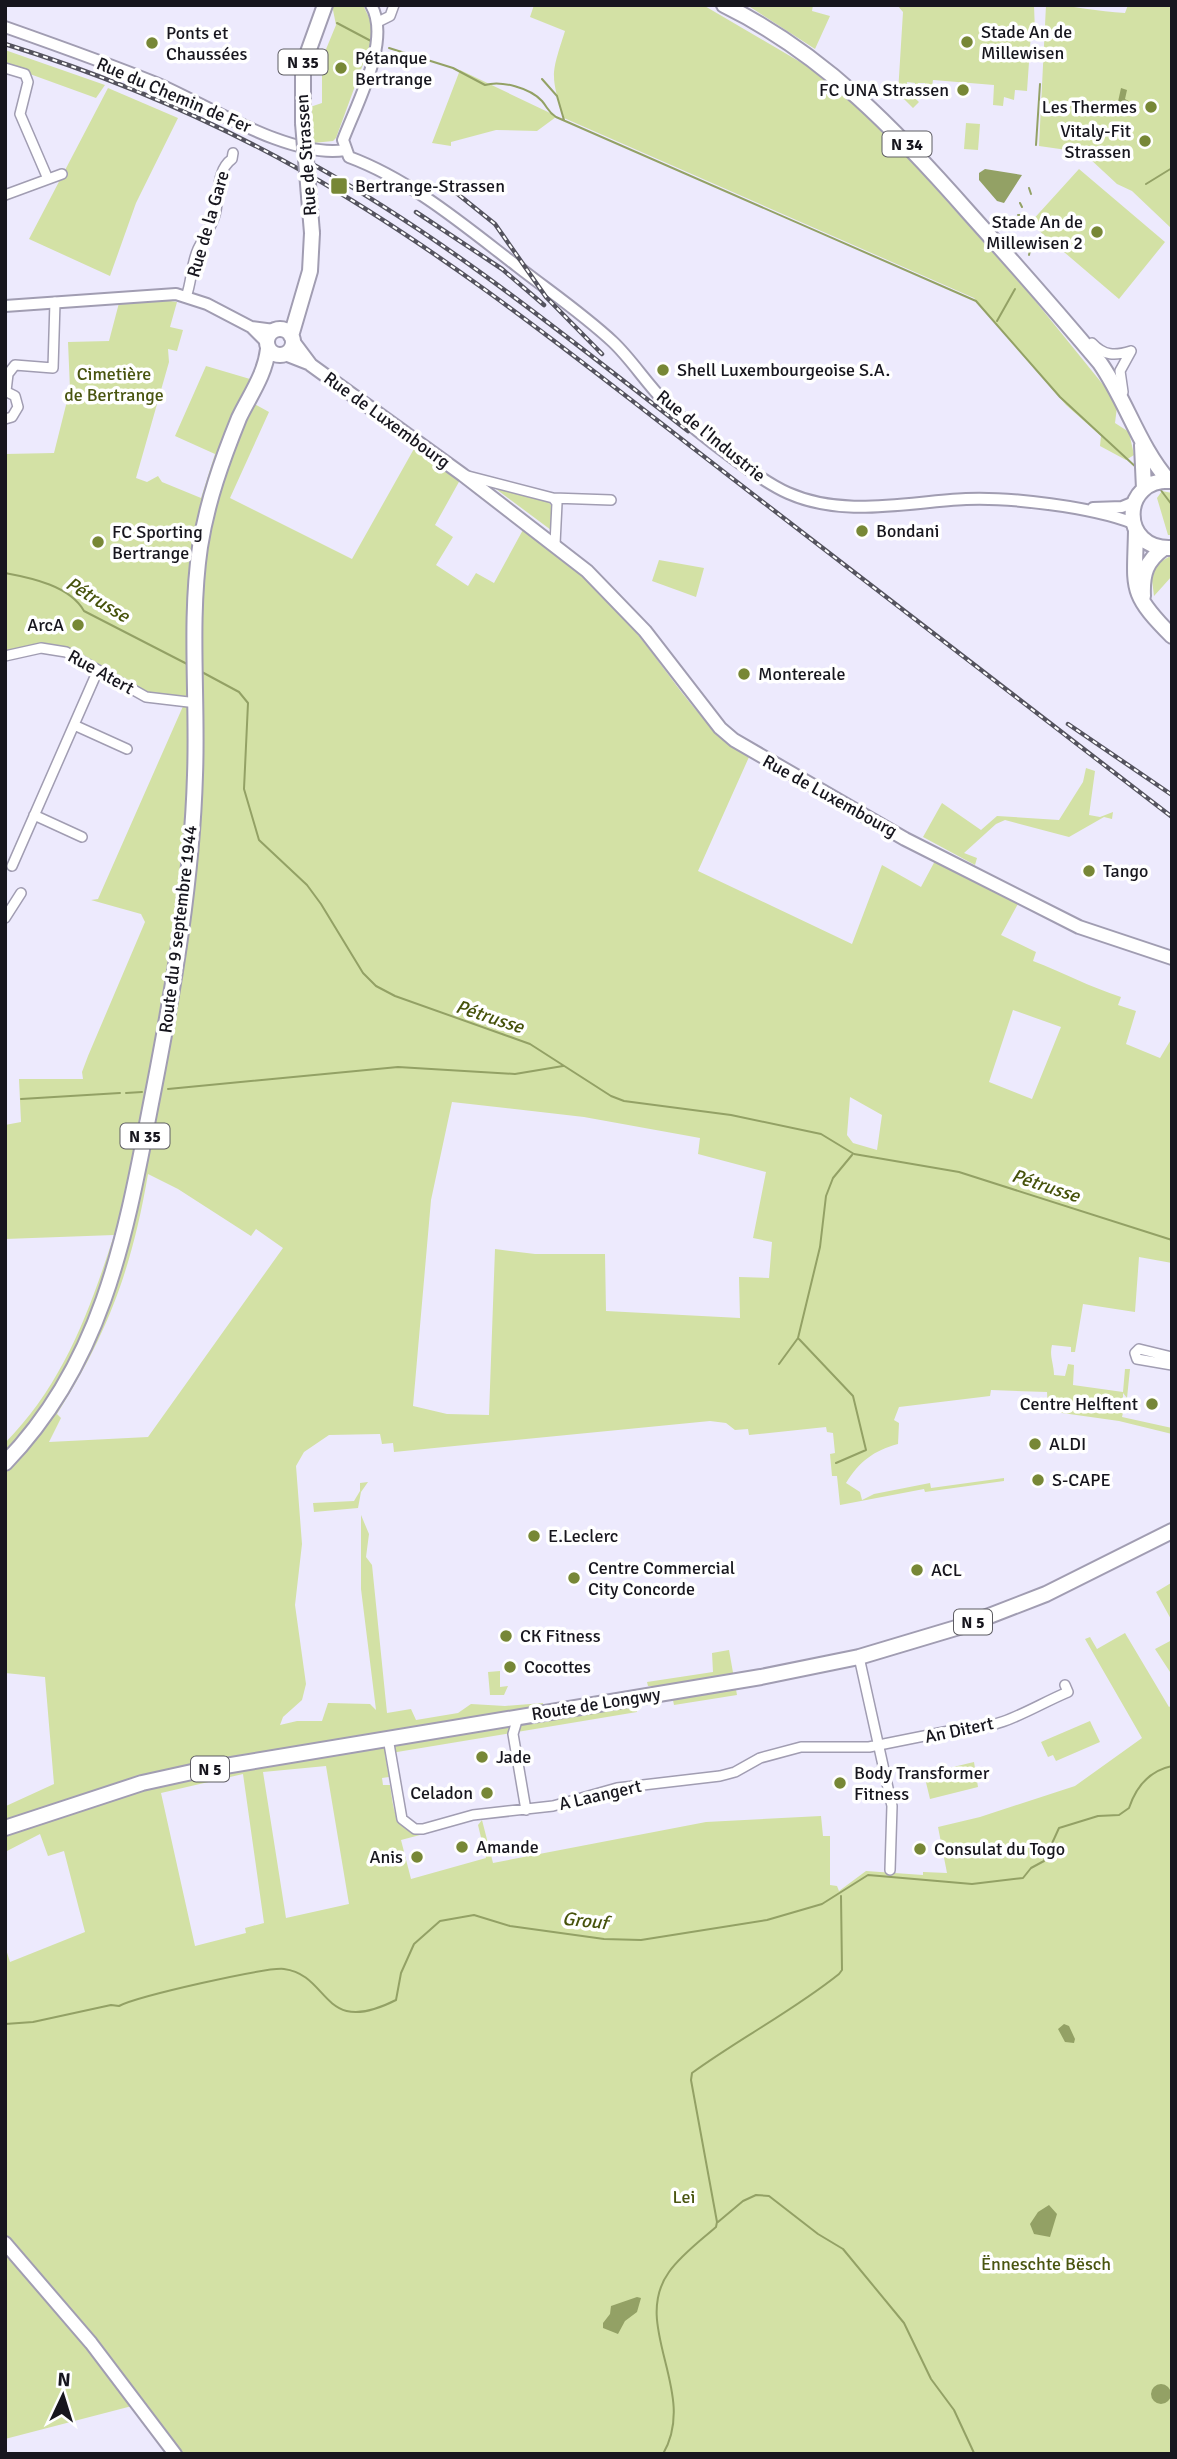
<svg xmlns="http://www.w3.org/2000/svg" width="1177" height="2459" font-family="Signika,sans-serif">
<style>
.green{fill:#d3e1a5;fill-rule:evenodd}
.water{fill:#93a165}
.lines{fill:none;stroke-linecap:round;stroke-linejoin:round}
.stream{stroke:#93a165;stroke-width:2}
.minor-casing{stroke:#a19db2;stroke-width:12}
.tertiary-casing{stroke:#a19db2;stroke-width:14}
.secondary-casing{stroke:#a19db2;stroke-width:16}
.primary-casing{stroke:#a19db2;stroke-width:18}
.minor{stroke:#fff;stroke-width:9}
.tertiary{stroke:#fff;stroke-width:10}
.secondary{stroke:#fff;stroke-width:12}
.primary{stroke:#fff;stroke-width:14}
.rail-casing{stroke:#54535e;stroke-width:4.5}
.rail{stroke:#fff;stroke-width:2;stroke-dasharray:5;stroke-linecap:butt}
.primary-bridge-casing{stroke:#a19db2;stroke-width:18;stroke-linecap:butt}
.primary-bridge{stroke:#fff;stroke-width:14}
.poi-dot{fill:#778736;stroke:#fff;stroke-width:2.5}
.labels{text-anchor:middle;stroke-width:7;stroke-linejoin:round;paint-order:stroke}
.shield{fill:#fff;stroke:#5d5c62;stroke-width:2}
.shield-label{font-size:16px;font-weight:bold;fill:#17161e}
.poi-label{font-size:18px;fill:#17161e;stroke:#fff;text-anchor:start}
.street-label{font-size:18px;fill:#17161e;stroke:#fff}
.park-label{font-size:18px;fill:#495510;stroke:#fff}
.water-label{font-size:19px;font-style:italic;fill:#46520b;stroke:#fff}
</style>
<rect width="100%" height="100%" fill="#edeafd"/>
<!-- green -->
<path class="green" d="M332,5H363L373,26L370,45L336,138L333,141L313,143L310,107L322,103V59L336,25Z
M534,5H703L807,66L852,102L896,144L1028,292L1109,392L1117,407L1115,423L1129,432L1134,455L1126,460L1100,446L1101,436L1066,405L974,298L564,118C550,75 551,75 565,31L530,17Z
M747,5H813L812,11L830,16L815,49Z
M897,5H1034L1035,33H1031L1027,91L1015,90L1014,100L1004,97L1003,106L993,105L994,85L933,80L931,95L925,92V83H918L919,90H915V83L907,82L906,90L919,102L913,108L898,93L903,12Z
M1046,5C1073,5 1098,12 1125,13L1128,5H1172V229L1132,191L1117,184L1089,158L1067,150L1039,146Z
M5,50L105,85L96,98L5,65Z
M460,70L548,112L556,117L537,131L496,130L451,142V146L432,143Z
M108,88L178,118L136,203L110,276L29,239Z
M966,123L980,124L978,150L964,149Z
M1079,169L1165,242L1119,299L1030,223Z
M164,300L177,302L170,327L183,330L177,351L168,349L169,362L136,478L147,482L158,476L162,482L201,498L215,454L175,436L206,366L250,379L242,397L269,412L230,498L352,559L415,447L460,480L435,525L453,537L436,565L468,586L476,573L494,583L524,528C565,560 605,594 638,635C675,680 698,724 749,757L698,871L852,944L882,865L921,887L936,859L1019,902L1001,935L1036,952L1033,961C1064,973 1090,987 1121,997L1118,1005L1136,1011L1126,1044L1160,1058L1172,1038V1263L1139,1257L1135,1312L1083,1304L1075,1352H1071V1347L1052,1345C1049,1356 1054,1364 1054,1375L1065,1376L1068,1364L1074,1365L1073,1385L1123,1392L1125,1369H1130L1127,1398L1123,1393V1399L1126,1400L1122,1417L1172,1428V1434L1119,1421L1048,1411L1047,1392L991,1390L990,1396L899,1407L894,1420L899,1423L898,1444C873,1451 860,1461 846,1483L860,1492L862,1500L874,1494L930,1483L931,1488L1004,1478V1481L925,1492L924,1489L840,1505L837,1476H832L830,1454L835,1453L833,1433L827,1432L826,1427L749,1435L748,1429L735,1430L726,1423L710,1421L394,1452L393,1443L382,1444L380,1434L329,1435L304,1452L296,1466L302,1544L295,1605L306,1684L302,1700L283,1717L280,1725L297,1721H322L328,1703L370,1704L376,1710L361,1589V1515L369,1534L366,1557L372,1565L387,1713L411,1709L416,1720L458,1713L471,1704L505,1706L543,1703L544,1712L634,1698L637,1712L385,1754L389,1777L382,1778L383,1785H390C394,1809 393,1828 420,1835L401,1840L411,1879L486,1858L478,1825L482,1820L493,1863L706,1822L821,1816L823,1836H830V1885L837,1886L839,1891L866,1871L923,1875V1872L947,1873L938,1827L980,1817L1075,1786L1142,1738L1085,1639L1090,1637L1097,1649L1125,1633L1169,1707L1172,1705V2454H166L132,2406L5,2439V1946L10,1962L85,1932L64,1851L48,1856L40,1834L5,1852V1804L6,1806L54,1784L45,1677L5,1673V1443C63,1384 89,1313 114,1235L5,1239V1125L21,1122L19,1079H83L82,1072L88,1056L145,922L141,914L91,900L98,899L184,704L157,700L55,649L5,656V454L54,453L70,389L68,342L109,341L119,303ZM1013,1010L1061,1027L1032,1099L989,1082ZM850,1097L882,1115L877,1150L853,1143L847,1135ZM452,1102L584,1117L700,1138L698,1154L766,1172L753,1238L772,1242L769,1278L739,1277L740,1318L606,1311L605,1254H535L495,1249L489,1415L447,1414L413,1406L431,1200ZM148,1174L178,1189L251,1236L256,1229L283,1248L148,1437L49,1442L61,1418L57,1414C108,1333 132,1268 148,1174ZM326,1766L349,1904L286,1918L263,1772ZM243,1774L264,1923L245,1928L246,1933L195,1946L161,1793Z
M492,486L547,500L554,509L551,530Z
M1162,491L1172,493V535H1168L1157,498Z
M1172,555V576L1154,596L1152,580L1155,565Z
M659,560L704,568L696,597L652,581Z
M1086,768L1095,771L1089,815L1100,817L1113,812L1112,819L1104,817L1069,837L1005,820L996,824L964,853L977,858L975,865L923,837L942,803L981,830L997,816L1059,820L1083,782Z
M368,1482L361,1492L358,1508L314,1512L313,1503L354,1501L360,1491V1483Z
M1171,1583L1172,1584V1621L1156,1592Z
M1172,1640V1675L1155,1649Z
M729,1650L737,1695L674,1705L670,1686H648L647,1682L713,1672L712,1653Z
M500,1671V1687L508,1686L504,1695H490L488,1672Z
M1090,1721L1100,1742L1056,1761L1053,1755L1048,1757L1041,1742Z
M974,1762L978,1787L930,1799L924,1774Z"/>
<!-- water -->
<path class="water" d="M1121,88L1127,90L1125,99L1132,103L1129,112L1116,111Z
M985,169L1022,175L1004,203L997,201L979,180V173Z
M1064,2024L1069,2026L1075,2039L1074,2043L1065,2042L1058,2029Z
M1049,2205L1057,2214L1050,2237L1034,2234L1030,2224L1038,2212Z
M637,2297L641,2298L637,2312L625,2321L618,2334L603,2328V2323L610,2314L611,2306Z
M1151 2394a10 10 0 1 1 20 0a10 10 0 1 1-20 0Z"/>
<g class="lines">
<!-- stream -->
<path class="stream" d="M337,23L371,41
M389,48L453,68L485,85C501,80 530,88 542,101C548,108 548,112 556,117L976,301L1060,397L1138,469
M542,79L557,96L564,120
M1036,145L1040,84
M1146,184L1172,168
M1029,188L1031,194
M1020,203L1022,207
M1018,215H1022
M992,218L996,222
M1029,255L1032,241
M997,321L1015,289
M1160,489L1172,505
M5,573C32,578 70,586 84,611L189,665
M200,671L239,692L248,703L244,789L259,840L307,885L321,904L363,973L376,986L395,996L530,1044L611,1096L624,1101L731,1115L821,1134L854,1154L959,1172L1172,1240
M168,1089L398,1067L515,1074L563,1066
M126,1093L142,1092
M21,1099L120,1093
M799,1339L853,1396L866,1450L836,1463
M779,1364L798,1338L820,1247L826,1196L833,1178L852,1155
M5,2024L33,2022L111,2005L119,2006C138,1996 266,1967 284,1969C331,1975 321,2038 396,2000L401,1973L414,1944L440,1921L474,1915L510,1926L604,1939L641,1940L767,1920L822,1904L868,1875L972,1884L1023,1878L1031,1868L1044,1861L1059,1828L1098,1816L1119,1815L1129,1808C1136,1787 1148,1771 1172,1766
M718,2222L743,2201L756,2195L769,2196L818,2234L843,2249L904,2323L931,2379L954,2410L974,2453L983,2454
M663,2454C699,2392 630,2326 669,2272C681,2255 700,2241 716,2227L717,2222L691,2080L692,2073C740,2038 793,2011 839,1974L842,1970L841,1896"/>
<!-- minor casing -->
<g class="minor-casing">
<path id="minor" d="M378,22L390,16L394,5
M5,68L25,74L28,82L20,114L48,179
M5,195L62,174
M186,297C192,281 191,264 198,249C204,237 211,228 215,215C220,197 215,171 232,159L233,153
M1092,343C1104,356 1115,356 1131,351
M5,391L15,396L18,407L12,417L5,419
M6,391L8,374L15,365L53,368L55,302
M1123,392L1120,371L1131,351
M468,476L553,498L557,503L555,544
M553,498L611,500
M5,656L41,648L66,652L146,697L197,703
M74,725L127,749
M34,815L82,837
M12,866L98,670
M5,918L21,893
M1172,1357L1139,1349L1135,1353L1137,1359L1172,1365
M859,1657L892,1806L890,1870
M518,1717L513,1734L526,1810
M388,1738L402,1819L415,1829H423L473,1815L553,1806L617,1788L720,1776L735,1772L760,1758L801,1747H869L964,1728C1001,1730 1034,1706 1068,1692L1065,1685"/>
</g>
<!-- tertiary casing -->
<g class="tertiary-casing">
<path id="tertiary" d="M371,5C392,40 356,105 343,140L349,157C411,180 465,226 517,266C549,291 583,314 613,342C632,360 646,383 665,402C689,426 758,480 788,493C844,518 906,502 966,499C1009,497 1093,507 1133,523
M5,27C56,45 107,63 156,83C207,105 291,159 345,150
M5,306L176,294L207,304L251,327L274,330
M251,327L267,343
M1093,508L1122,507L1134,502"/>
</g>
<!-- secondary casing -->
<g class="secondary-casing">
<path id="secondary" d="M293,341L311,365L463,475L587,571L645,631L720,728L734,740L905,839L1079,927L1172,958
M285,354L308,363
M5,2243L91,2343L175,2454"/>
</g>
<!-- primary casing -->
<g class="primary-casing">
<path id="primary" d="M724,5C824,54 898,132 970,214C1014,263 1058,313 1100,363C1126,400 1139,447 1169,481
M303,123V66L325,5
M267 342a13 13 0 1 1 26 0a13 13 0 1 1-26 0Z
M291,336L310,271L312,233
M1142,445L1144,489
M1172,481C1120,477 1119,551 1172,548
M1136,530C1135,589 1128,592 1172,636
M1143,596C1142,574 1146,561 1164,548
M5,1463C107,1358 127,1226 154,1088C174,985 192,880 195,775C198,700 189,622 200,547C207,502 222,460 239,418C250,395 265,375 268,349
M5,1828L142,1783L201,1770L761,1677L859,1657L966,1625L1046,1594L1172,1531"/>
</g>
<!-- minor -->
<use href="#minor" class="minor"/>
<!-- tertiary -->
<use href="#tertiary" class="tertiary"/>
<!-- secondary -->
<use href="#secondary" class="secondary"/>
<!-- primary -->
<use href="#primary" class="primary"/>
<!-- rail casing -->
<g class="rail-casing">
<path id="rail" d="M5,44C108,76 210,119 304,172C452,256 589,368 724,472C873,587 1022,702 1172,817
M314,165C448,240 568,338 688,431
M444,183L495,224L546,297L602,354
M416,212L502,269L544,305
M1068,724L1172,795"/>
</g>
<!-- rail -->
<use href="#rail" class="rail"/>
<!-- primary-bridge casing -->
<g class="primary-bridge-casing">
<path id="primary-bridge" d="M303,123L312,233"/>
</g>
<!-- primary-bridge -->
<use href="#primary-bridge" class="primary-bridge"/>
</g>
<!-- markers -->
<g class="poi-dot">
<circle cx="967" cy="42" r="7"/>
<circle cx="152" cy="43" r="7"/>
<circle cx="341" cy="68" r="7"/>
<circle cx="963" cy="90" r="7"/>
<circle cx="1151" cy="107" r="7"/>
<circle cx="1145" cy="141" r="7"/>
<rect x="330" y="177" width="18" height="18" rx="3.5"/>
<circle cx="1097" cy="232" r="7"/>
<circle cx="663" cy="370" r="7"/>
<circle cx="862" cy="531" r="7"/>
<circle cx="98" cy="542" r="7"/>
<circle cx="78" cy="625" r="7"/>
<circle cx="744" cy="674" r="7"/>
<circle cx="1089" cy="871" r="7"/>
<circle cx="1152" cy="1404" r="7"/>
<circle cx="1035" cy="1444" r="7"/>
<circle cx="1038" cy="1480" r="7"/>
<circle cx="534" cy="1536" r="7"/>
<circle cx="917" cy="1570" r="7"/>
<circle cx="574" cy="1578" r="7"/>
<circle cx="506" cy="1636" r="7"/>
<circle cx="510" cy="1667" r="7"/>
<circle cx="482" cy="1757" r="7"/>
<circle cx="840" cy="1783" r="7"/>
<circle cx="487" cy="1793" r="7"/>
<circle cx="462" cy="1847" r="7"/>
<circle cx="920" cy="1849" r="7"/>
<circle cx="417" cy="1857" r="7"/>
</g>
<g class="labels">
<!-- shield labels -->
<g class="shield">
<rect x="278.5" y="49.5" width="49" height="25" rx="5"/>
<rect x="882.5" y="131.5" width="49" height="25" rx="5"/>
<rect x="120.5" y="1123.5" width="49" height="25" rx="5"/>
<rect x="954" y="1609.5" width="38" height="25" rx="5"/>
<rect x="191" y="1756.5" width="38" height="25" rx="5"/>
</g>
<g class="shield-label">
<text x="303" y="68">N 35</text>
<text x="907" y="150">N 34</text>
<text x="145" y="1142">N 35</text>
<text x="973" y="1628">N 5</text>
<text x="210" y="1775">N 5</text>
</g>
<!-- poi labels -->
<g class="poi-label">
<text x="981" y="38">Stade An de<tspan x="981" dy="21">Millewisen</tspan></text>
<text x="166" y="39">Ponts et<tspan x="166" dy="21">Chaussées</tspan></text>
<text x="355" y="64">Pétanque<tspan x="355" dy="21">Bertrange</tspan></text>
<text x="949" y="96" text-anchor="end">FC UNA Strassen</text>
<text x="1137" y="113" text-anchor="end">Les Thermes</text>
<text x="1131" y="137" text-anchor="end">Vitaly-Fit<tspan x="1131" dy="21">Strassen</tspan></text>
<text x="355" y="192">Bertrange-Strassen</text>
<text x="1083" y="228" text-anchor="end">Stade An de<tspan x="1083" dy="21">Millewisen 2</tspan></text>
<text x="677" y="376">Shell Luxembourgeoise S.A.</text>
<text x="876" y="537">Bondani</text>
<text x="112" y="538">FC Sporting<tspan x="112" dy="21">Bertrange</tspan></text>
<text x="64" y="631" text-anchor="end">ArcA</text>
<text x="758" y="680">Montereale</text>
<text x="1103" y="877">Tango</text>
<text x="1138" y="1410" text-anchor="end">Centre Helftent</text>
<text x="1049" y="1450">ALDI</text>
<text x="1052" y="1486">S-CAPE</text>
<text x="548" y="1542">E.Leclerc</text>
<text x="588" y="1574">Centre Commercial<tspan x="588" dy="21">City Concorde</tspan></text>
<text x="931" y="1576">ACL</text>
<text x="520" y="1642">CK Fitness</text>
<text x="524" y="1673">Cocottes</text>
<text x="496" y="1763">Jade</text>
<text x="854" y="1779">Body Transformer<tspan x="854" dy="21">Fitness</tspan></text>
<text x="473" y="1799" text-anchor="end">Celadon</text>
<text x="476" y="1853">Amande</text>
<text x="934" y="1855">Consulat du Togo</text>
<text x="403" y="1863" text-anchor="end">Anis</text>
</g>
<!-- street labels -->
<g class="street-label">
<text transform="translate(174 95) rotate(23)" y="6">Rue du Chemin de Fer</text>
<text transform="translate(306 155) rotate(-94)" y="6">Rue de Strassen</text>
<text transform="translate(208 224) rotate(-74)" y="6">Rue de la Gare</text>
<text transform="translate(387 420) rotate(36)" y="6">Rue de Luxembourg</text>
<text transform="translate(711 436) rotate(39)" y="6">Rue de l'Industrie</text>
<text transform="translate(101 672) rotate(29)" y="6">Rue Atert</text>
<text transform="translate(830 796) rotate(29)" y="6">Rue de Luxembourg</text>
<text transform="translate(178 929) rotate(-83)" y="6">Route du 9 septembre 1944</text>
<text transform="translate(596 1704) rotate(-9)" y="6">Route de Longwy</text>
<text transform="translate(959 1730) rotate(-12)" y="6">An Ditert</text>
<text transform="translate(600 1795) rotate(-13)" y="6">A Laangert</text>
</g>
<!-- park labels -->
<g class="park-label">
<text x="114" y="380">Cimetière<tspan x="114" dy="21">de Bertrange</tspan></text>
<text x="684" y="2203">Lei</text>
<text x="1046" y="2270">Ënneschte Bësch</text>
</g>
<!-- water labels -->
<g class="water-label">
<text transform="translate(98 599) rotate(31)" y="7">Pétrusse</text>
<text transform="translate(490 1016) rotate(18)" y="7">Pétrusse</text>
<text transform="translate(1046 1185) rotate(18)" y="7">Pétrusse</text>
<text transform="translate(585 1920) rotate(6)" y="7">Grouf</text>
</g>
</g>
<!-- border -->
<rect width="1177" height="2459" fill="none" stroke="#17161e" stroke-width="14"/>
<!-- north arrow -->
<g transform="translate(63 2396) rotate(4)" stroke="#ffffff" stroke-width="5" paint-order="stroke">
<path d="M0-5L12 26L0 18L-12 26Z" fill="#17161e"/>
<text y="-10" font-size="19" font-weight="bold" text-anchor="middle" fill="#17161e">N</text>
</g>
</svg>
